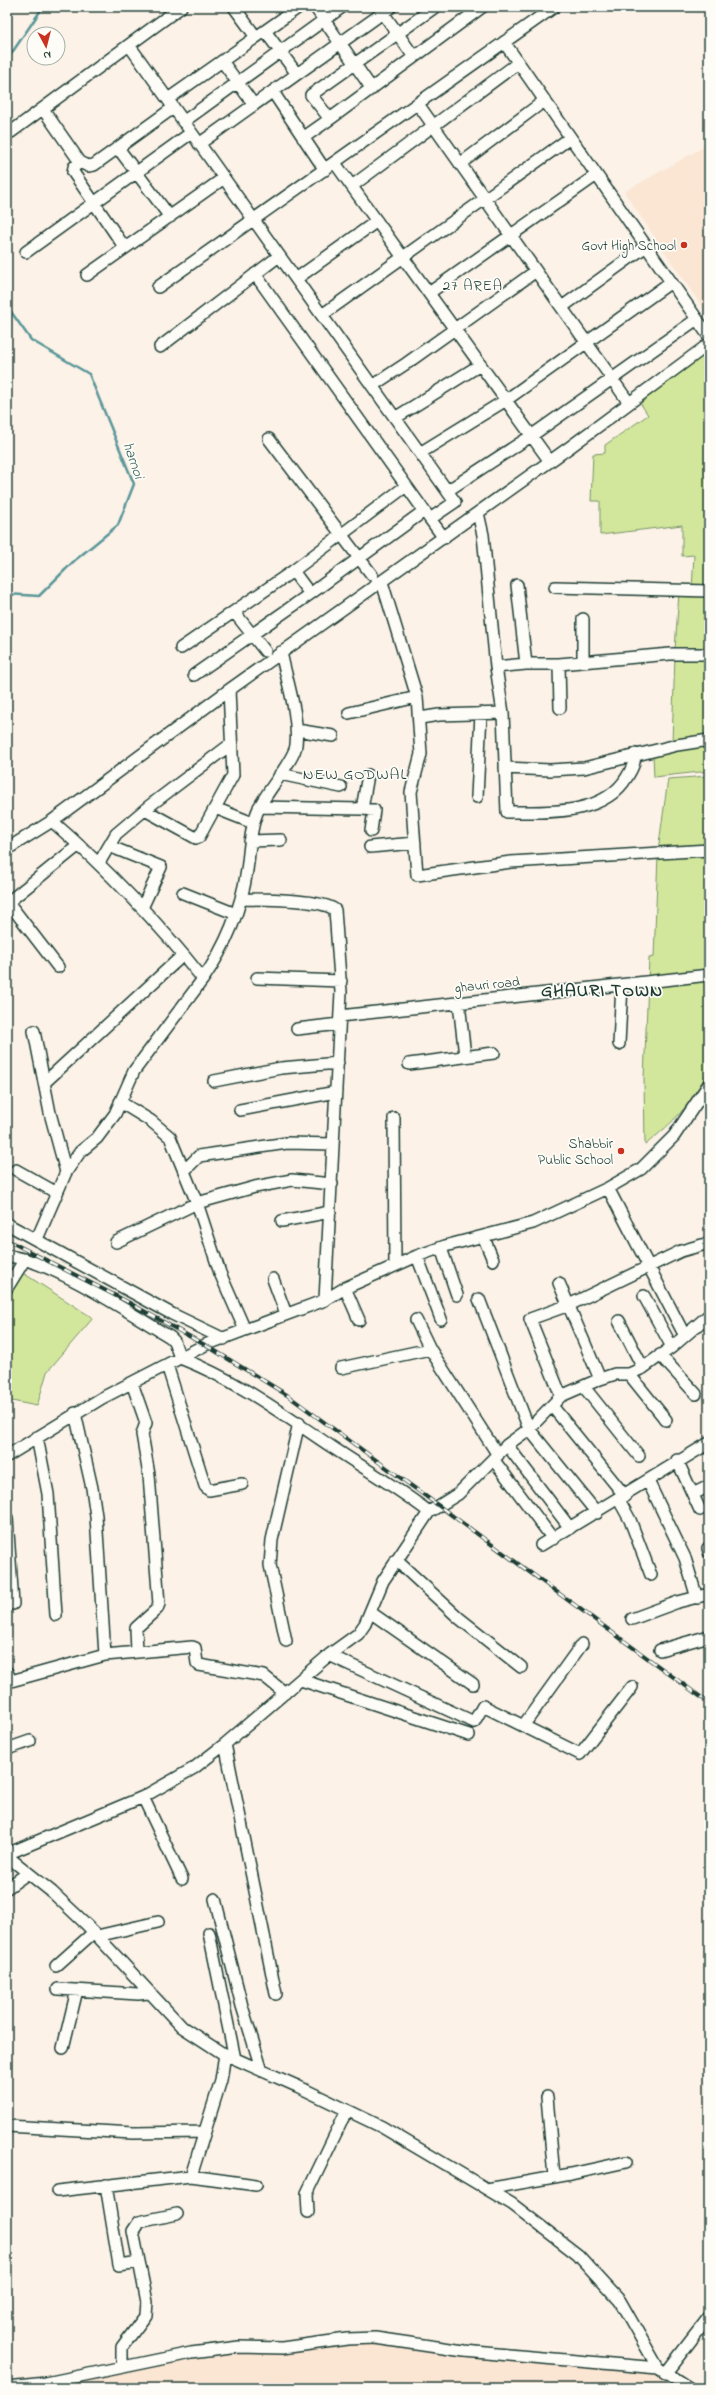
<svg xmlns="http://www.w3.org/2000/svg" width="716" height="2395" font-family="'Indie Flower',sans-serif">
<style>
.built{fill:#fbe6d4}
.green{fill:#d2e79c;stroke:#789268}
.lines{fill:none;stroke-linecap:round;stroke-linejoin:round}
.stream{stroke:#5a9699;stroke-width:2.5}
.minor-casing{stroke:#1f3d34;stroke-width:14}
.minor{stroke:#fdfcf7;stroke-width:11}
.rail-casing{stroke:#1f3d34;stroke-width:4}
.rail{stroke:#fdfcf7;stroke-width:2.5;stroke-dasharray:8;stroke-linecap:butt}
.poi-dot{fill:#c8321e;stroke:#fdfcf7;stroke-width:1.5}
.labels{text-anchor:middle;stroke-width:3.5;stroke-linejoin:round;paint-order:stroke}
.poi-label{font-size:14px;fill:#1f3d34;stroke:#fdfcf7;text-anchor:end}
.street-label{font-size:14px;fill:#1f3d34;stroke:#fdfcf7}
.neighbourhood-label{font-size:15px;letter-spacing:1px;fill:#1f3d34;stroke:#fdfcf7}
.water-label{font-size:15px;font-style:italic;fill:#38625e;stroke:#fdfcf7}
.quarter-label{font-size:16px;letter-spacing:1px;fill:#1f3d34;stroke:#fdfcf7}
.district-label{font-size:18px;font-weight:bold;letter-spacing:1px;fill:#1f3d34;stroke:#fdfcf7}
</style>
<rect width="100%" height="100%" fill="#fcf2e7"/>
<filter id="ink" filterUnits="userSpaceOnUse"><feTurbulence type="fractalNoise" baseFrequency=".025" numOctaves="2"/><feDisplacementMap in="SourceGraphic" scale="8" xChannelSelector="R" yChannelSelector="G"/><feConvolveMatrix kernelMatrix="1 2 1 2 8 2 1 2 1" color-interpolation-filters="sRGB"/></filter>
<g filter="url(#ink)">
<!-- built -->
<path class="built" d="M709,144V317L624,192Z
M356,2342L658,2368L681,2388H39L201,2354Z"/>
<!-- green -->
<path class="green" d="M709,350V589H692L694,555L682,556V525L600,535V501H591L593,454L605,453V445L648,415L639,401Z
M679,593L709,595V650L675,649Z
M675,656H709V736L672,742Z
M709,743V771L654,777L653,754Z
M709,776V848L658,851L668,779Z
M709,852L708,1071C689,1107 676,1120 645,1145L644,1078L649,958L654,957L658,855Z
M23,1273L93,1318L47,1372L37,1406L7,1400V1296Z"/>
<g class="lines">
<!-- stream -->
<path class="stream" d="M7,60L43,7
M7,306L31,340L89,374L134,484L118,525L74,561L39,596L7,594"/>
<!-- minor casing -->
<g class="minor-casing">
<path id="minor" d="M234,7L256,37
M315,7L372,89
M379,7L414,57
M265,31L297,74
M504,42L708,335
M129,45L181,7
M222,61L254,105
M273,92L325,170
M168,99L299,7
M418,104L627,400
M43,109L80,162L88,166L94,165L173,108
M330,119L482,7
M183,122L342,7
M7,133L11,132L129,45L455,502L430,519L255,274
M303,138L330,119L311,95L435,7
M199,144L391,7
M118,148L170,217
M80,162L74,167L73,172L125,248
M335,163L546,456
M460,164L544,101
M352,186L518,63
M26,252L191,133
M87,275L224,178
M296,279L377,221
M158,287L554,7
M429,293L595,176
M562,307L646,246
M322,315L570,138
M160,347L279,256
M372,386L407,363L536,271
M395,418L480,365
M269,439L372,575
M420,453L506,400L671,282
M447,491L531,436L697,319
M478,513L483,535L496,667L503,713L507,812C547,812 604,816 627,777C632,769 635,763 635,754
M430,519L444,538
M293,571L310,594
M382,582L417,697L421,754L411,792L417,875L511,862L709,850
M517,585L526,664
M555,587L709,591
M235,613L265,651
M181,648L293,571L406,486
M583,662V619
M496,667L526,664H559
M194,675L310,594L424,511
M560,708L559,664L670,654H709
M349,713L417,697
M420,718L439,715L503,713
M297,730L333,736
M505,768L550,770L584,768L677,745L709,740
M280,774L341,787
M477,797L481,713
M259,807L362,809L368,775
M215,808L253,823
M362,809L374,810L371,831
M145,810L196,838L199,837L233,775L229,690
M250,841L281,840
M109,846L161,867L142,908
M370,847L415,843
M7,849L52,821L229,690L570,447L709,344
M99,863L116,834L148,807L231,744
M183,893L236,914
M241,899C260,899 322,899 335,910L341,992L325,1300
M8,902L58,967
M7,903L79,845
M257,978L341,981
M203,979C226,946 241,910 247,870C250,849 250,827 259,808C266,792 295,759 296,745C299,715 287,682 281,652
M459,1003L465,1056
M340,1016L709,975
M297,1029L339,1024
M34,1031L50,1113L66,1172
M619,1044L622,985
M409,1064L494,1053
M214,1081L281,1068L338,1063
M44,1083L183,955
M120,1102L151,1121L170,1137L197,1203L220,1273L245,1330
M240,1110L336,1092
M394,1118L395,1265
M16,1170L57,1193
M184,1171L199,1156L287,1143L333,1144
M608,1188L685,1336
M282,1221L330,1212
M7,1224L172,1314L224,1339
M483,1236L493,1260
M37,1239L66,1172L80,1152L97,1138L115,1114L134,1071L203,979C157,921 107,869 52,821
M116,1242L197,1203L255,1187L292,1180L332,1184
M441,1248L457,1295
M7,1256C50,1259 131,1314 170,1337L174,1341L180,1358C239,1381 281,1413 332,1447C365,1469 398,1488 429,1512
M417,1256L441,1319
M273,1279L286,1314
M559,1283L600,1379
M7,1288L25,1259
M345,1288L359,1320
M644,1296L672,1347
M479,1299L529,1429L597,1513
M416,1320L430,1349L498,1455
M619,1321L643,1368
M660,1355L696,1394
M167,1365L205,1486L209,1490L242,1484
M341,1368L430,1349
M629,1374L666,1420
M132,1383L146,1423L142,1434L149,1475L159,1604L157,1609L136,1628L137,1652
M584,1387L639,1456
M561,1396L530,1319L569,1305L681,1251L709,1243
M552,1406L625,1496
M75,1413L92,1488L96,1516L105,1655
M37,1437L48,1494L56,1615
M507,1445L570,1528
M7,1456L102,1398L205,1345L325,1300L345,1288L417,1256L445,1246L533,1223L608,1188L641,1169L674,1136L709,1084
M493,1459L553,1539
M677,1460L700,1510
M648,1481L685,1558L697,1598
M693,1494L709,1486
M619,1500L630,1520L651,1575
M7,1518L13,1604
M541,1545L709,1443
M708,1548L709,1552
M396,1560L459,1618L521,1667
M370,1612L473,1684
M632,1619L678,1602L709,1594
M286,1641L270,1565L272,1540L299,1423
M660,1650L709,1636
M329,1655L474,1722L483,1706L580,1754L632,1687
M7,1672L11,1681L105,1655L192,1647L195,1648L197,1663L199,1665L264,1676L285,1693
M301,1680L469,1735
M523,1726L582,1644
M225,1744L276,1994
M7,1749L30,1741
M143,1797L182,1879
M7,1854L143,1797L194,1768L225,1744L329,1655L358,1634L365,1624L383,1581L429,1512L458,1494L507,1445L529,1429L561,1396L600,1379L615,1374H629L643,1368L672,1347L709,1315
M7,1856L52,1892L87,1925L182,2027L222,2053L297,2086L382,2127L512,2204L578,2255L620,2301L658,2368L689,2388
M7,1888L28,1873
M215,1899L242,2006L262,2071
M209,1933L235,2059
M97,1936L158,1922
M56,1966L94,1932
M58,1989L138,1994L149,1993
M63,2048L77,1990
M547,2097L554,2177
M7,2126L133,2133L204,2132
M191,2176L221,2080L225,2054
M106,2185L119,2265L139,2262
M487,2189L571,2174L626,2162
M57,2191L191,2176L256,2185
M308,2212L307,2193L347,2110
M122,2367V2347L146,2315L147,2302L133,2231L139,2222L177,2214
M665,2374L709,2317
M7,2387L46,2383L191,2353L239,2347L282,2348L347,2339L375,2338L464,2351L658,2368"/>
</g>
<!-- minor -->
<use href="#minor" class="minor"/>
<!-- rail casing -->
<g class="rail-casing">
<path id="rail" d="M7,1240L126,1301L212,1349L287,1395L709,1703"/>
</g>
<!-- rail -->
<use href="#rail" class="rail"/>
</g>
</g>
<!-- markers -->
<g class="poi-dot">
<circle cx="684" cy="245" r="4"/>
<circle cx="621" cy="1151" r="4"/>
</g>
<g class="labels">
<!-- poi labels -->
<g class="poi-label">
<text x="676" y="250">Govt High School</text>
<text x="613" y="1148">Shabbir<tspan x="613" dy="16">Public School</tspan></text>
</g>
<!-- street labels -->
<g class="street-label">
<text transform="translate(487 984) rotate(-6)" y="5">ghauri road</text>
</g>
<!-- neighbourhood labels -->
<g class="neighbourhood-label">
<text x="473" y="290">27 AREA</text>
</g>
<!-- water labels -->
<g class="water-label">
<text transform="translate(134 460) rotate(71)" y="5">harnoi</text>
</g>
<!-- quarter labels -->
<g class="quarter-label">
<text x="355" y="779">NEW GODWAL</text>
</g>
<!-- district labels -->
<g class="district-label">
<text x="602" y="996">GHAURI TOWN</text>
</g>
</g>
<!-- margin -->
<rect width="716" height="2395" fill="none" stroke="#fdfcf7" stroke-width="24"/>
<rect x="12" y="12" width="692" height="2371" fill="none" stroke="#1f3d34" stroke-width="1.5" filter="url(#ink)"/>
<!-- north arrow -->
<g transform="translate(46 46) rotate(173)"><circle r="19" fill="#fdfcf7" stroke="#a4b0a9"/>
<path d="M0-3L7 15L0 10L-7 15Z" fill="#c8321e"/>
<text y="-6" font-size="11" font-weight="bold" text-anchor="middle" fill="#1f3d34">N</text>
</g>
</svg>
